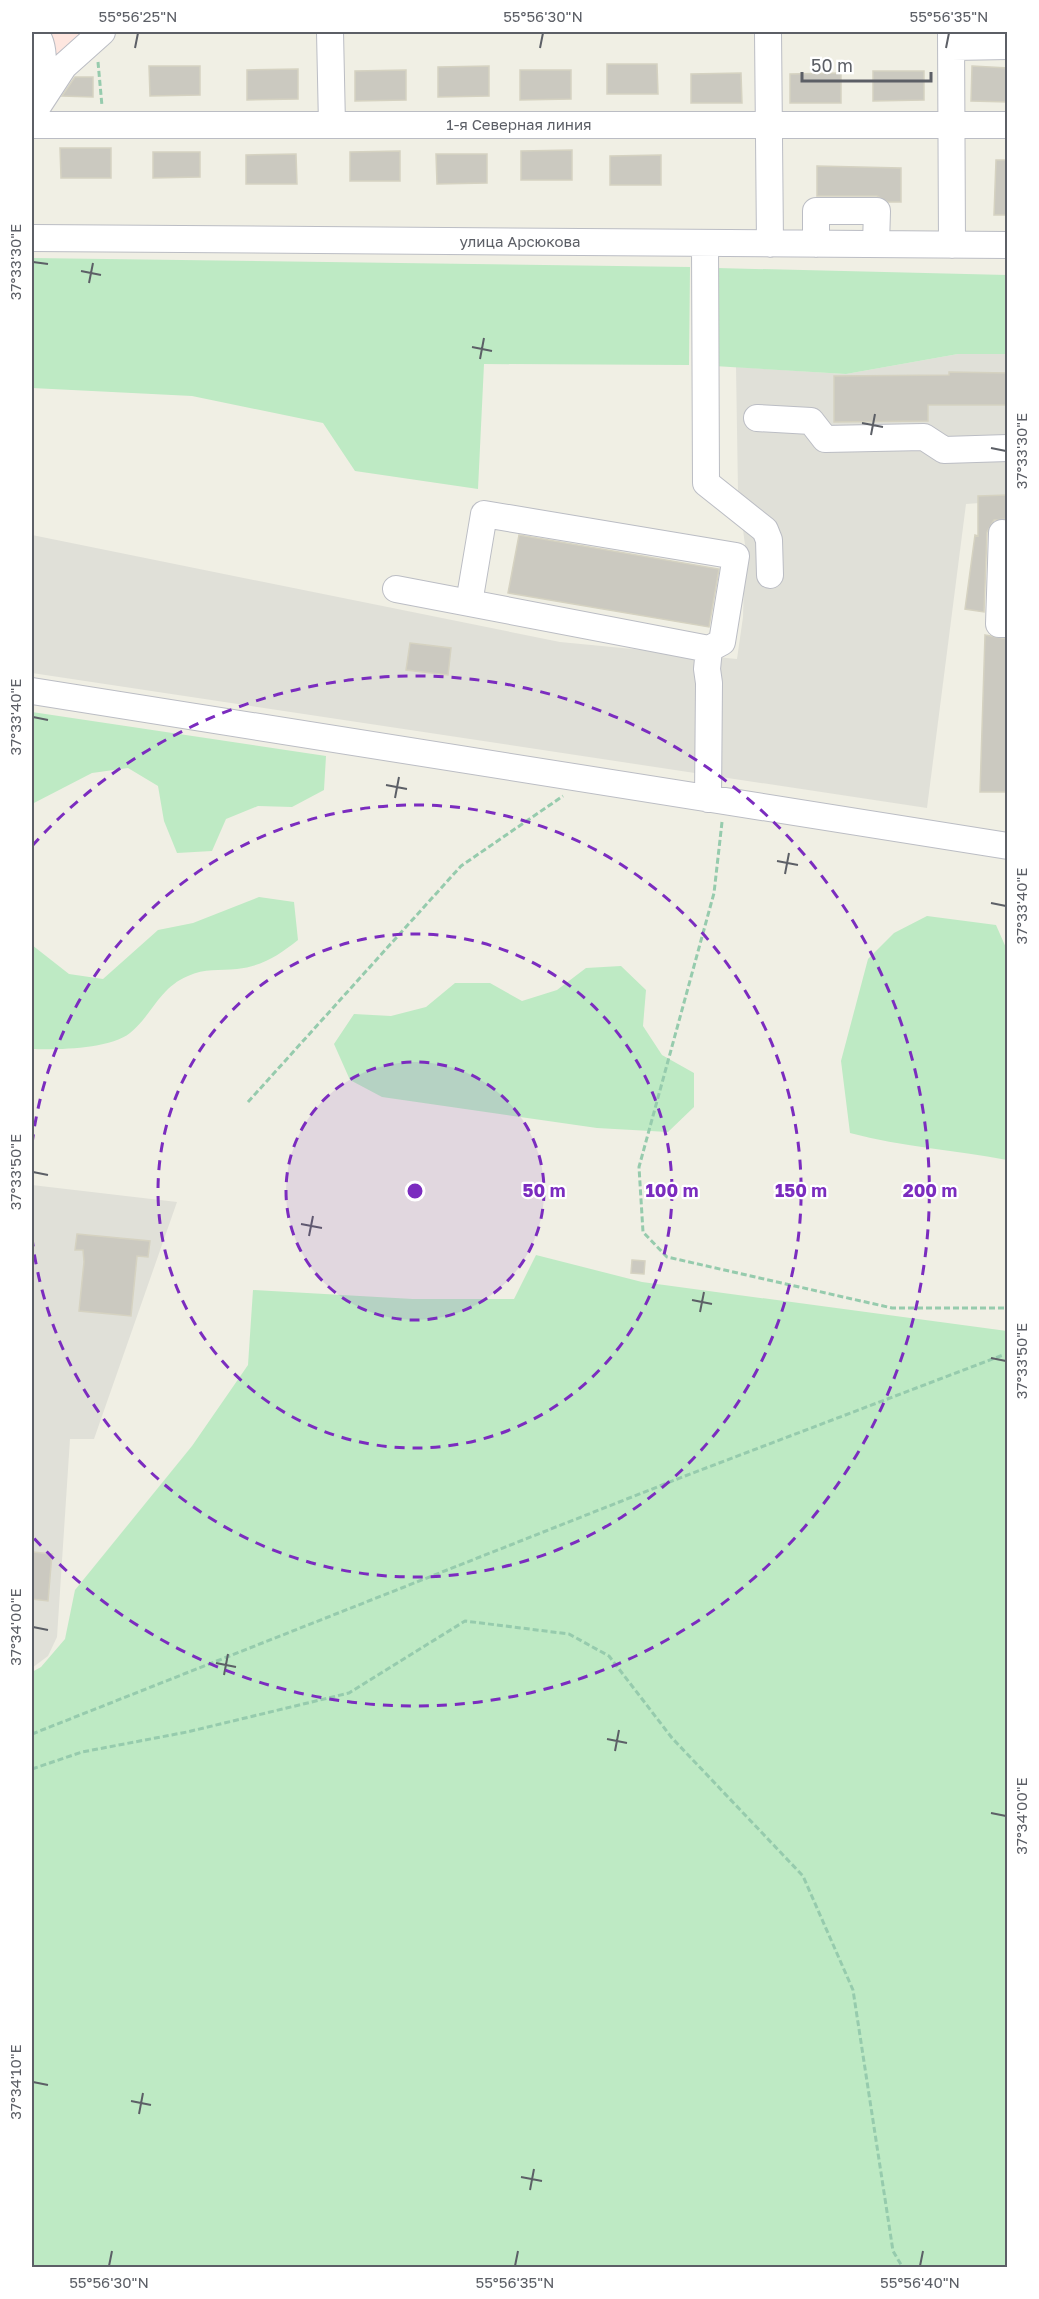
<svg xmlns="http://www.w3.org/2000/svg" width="1039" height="2299" font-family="'Golos Text',sans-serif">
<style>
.industrial{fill:#e0e0d8}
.medical{fill:#fee6df}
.green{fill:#beeac4}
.building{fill:#cbc9c0;stroke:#d5d2c1;stroke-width:1.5}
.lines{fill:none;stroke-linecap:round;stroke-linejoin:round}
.minor-casing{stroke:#bbbdc4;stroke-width:28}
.path{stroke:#96cbad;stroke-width:3;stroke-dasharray:6 3;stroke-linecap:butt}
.minor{stroke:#fff;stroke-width:26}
.ticks{fill:none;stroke:#5c5f66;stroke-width:2}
.ring{fill:none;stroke:#7b2cbf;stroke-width:3;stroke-dasharray:10 8}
.labels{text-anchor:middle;stroke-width:4.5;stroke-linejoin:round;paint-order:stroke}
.street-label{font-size:15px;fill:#5c5f66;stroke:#fff}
.centre{fill:#7b2cbf;stroke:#fff;stroke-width:3}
.ring-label{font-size:18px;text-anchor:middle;font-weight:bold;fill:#7b2cbf;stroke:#fff;stroke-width:4.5;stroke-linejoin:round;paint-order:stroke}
.neatline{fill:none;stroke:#5c5f66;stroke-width:2}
.ticks-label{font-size:15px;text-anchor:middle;fill:#5c5f66}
</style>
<rect width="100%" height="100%" fill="#f0efe4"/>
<!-- industrial -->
<path class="industrial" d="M958,354H1007V501L966,504L927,808L32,673V535L560,642L737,659L743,617L745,545L738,492L736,367L846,374Z
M32,1185L177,1202L94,1439H70L57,1637L48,1656L32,1668Z"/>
<!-- medical -->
<path class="medical" d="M32,32H89L42,93Z"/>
<!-- green -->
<path class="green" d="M32,258L690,267L689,365L484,364L478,489L355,471L323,423L192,396L32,388Z
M717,268L1007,275V354H958L846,374L714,366Z
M32,712L326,756L324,790L292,807L258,806L226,819L212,851L177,853L164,821L158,786L128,768L92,773L32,804Z
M259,897L294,902L298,940C279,955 263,966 237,969C219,971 205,968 188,976C159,988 153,1014 130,1033C110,1049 57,1050 32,1049V945L69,974L103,979L158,930L193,923Z
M927,916L996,925L1007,950V1160C955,1150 902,1147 850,1133L841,1061L868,959L894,933Z
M621,966L646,990L643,1026L662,1055L694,1073V1107L668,1132L597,1128L382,1097L350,1080L334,1044L354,1014L391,1016L426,1007L455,983H490L522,1001L557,990L586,968Z
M536,1255L642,1282L1007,1331V2267H32V1672L41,1667L65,1639L75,1590L192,1446L248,1365L253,1290L413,1299H514Z"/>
<!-- building -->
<path class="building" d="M607,64H657L658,94H607Z
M149,66H200V95L150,96Z
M489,66V96L438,97V67Z
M972,66L1008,68V102L971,101Z
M298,69V99L247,100V70Z
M406,70V100L355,101V71Z
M520,70H571V99L520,100Z
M873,71H924V100L873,101Z
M741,73L742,103H691V74Z
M841,73V103H790V74Z
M75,77H93V97L62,96Z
M60,148H111V178H61Z
M572,150V180H521V151Z
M400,151V181H350V152Z
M153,152H200V177L153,178Z
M296,154L297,184H246V155Z
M436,154H487V183L437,184Z
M661,155V185H610V156Z
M996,160H1008V215H994Z
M817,166L901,168V202H888L877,196H817Z
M949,372L1008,373V405H928V421L834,422V376L949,375Z
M1008,495V519L994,520L987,532L984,612L965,609L975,535L978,536V496Z
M519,535L719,569L709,627L508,593Z
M985,635L1008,639V792H980Z
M410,643L451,648L448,675L406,670Z
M77,1234L150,1241L148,1257L137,1256L131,1316L79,1311L84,1262L83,1250H75Z
M632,1260L645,1261L644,1274L631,1273Z
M33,1552L52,1554L48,1601L32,1599Z"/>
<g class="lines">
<!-- minor casing -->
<g class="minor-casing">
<path id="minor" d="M33,32C50,44 40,84 39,103
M330,32L332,125
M768,32L770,244
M951,32L952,245
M952,47L1008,46
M32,115L64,66L102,32
M32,125H1008
M32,238L1008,245
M705,243L706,483L765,530L769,540L770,575
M816,244V211H877L876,244
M757,418L811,421L825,439L924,437L944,450L1008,448
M1002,533L999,624H1008
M396,589L709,649L707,669L709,683L708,799
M469,603L484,514L736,556L722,642L709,649
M32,691L1008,846"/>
</g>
<!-- path -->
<path class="path" d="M98,62L102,106
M722,822L714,893L639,1167L643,1232L667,1257L892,1308H1008
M248,1102L461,866L563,796
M32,1734L685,1476L1003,1355
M32,1769L82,1752L187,1732L349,1693L465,1621L569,1634L609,1656L672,1738L803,1876L853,1990L893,2251L903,2268"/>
<!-- minor -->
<use href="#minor" class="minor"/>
</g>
<!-- ticks -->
<path class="ticks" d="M135,48L138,33M540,48L543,33M946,48L949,33M33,262L48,264M81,271L101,275M89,283L93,263M472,347L492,351M480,359L484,338M862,423L883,427M871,435L875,414M991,448L1006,451M33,717L48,720M386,785L407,789M395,798L399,777M777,861L798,865M785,874L789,853M991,903L1006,906M33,1172L48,1175M301,1224L322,1228M309,1236L313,1216M692,1300L712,1304M700,1312L704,1292M991,1358L1006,1361M33,1627L48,1630M216,1663L236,1667M224,1675L228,1654M607,1739L627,1743M615,1751L619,1730M991,1813L1006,1816M33,2082L48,2085M131,2101L151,2105M139,2114L143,2093M521,2177L542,2181M530,2190L534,2169M109,2266L112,2251M515,2266L518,2251M920,2266L923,2251"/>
<!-- distance rings -->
<circle cx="415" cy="1191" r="129" fill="#7b2cbf" fill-opacity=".12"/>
<g class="ring">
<circle cx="415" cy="1191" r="129"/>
<circle cx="415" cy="1191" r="257"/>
<path d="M32 1144A386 386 0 1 1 32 1238"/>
<path d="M32 846A515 515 0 1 1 32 1536"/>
</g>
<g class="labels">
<!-- street labels -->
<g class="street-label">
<text x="519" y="130">1-я Северная линия</text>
<text x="520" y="247">улица Арсюкова</text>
</g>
</g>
<circle cx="415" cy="1191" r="9" class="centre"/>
<g class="ring-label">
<text x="544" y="1197">50 m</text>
<text x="672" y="1197">100 m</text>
<text x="801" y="1197">150 m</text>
<text x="930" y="1197">200 m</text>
</g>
<!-- border -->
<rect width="1039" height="2299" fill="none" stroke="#ffffff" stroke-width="66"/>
<!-- scale -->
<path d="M802 72v9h129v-9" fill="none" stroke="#5c5f66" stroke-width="3"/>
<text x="811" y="72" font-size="18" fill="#5c5f66" stroke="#ffffff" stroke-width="4.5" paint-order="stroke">50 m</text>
<rect x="33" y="33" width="973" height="2233" class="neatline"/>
<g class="ticks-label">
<text x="138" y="22">55°56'25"N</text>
<text x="543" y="22">55°56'30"N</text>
<text x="949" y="22">55°56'35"N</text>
<text transform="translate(16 262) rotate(-90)" y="5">37°33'30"E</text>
<text transform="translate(1022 451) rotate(-90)" y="5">37°33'30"E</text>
<text transform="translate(16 717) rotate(-90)" y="5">37°33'40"E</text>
<text transform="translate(1022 906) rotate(-90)" y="5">37°33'40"E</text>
<text transform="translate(16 1172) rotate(-90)" y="5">37°33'50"E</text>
<text transform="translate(1022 1361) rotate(-90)" y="5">37°33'50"E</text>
<text transform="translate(16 1627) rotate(-90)" y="5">37°34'00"E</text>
<text transform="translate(1022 1816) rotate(-90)" y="5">37°34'00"E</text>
<text transform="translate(16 2082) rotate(-90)" y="5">37°34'10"E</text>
<text x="109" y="2288">55°56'30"N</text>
<text x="515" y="2288">55°56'35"N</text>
<text x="920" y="2288">55°56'40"N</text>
</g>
</svg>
